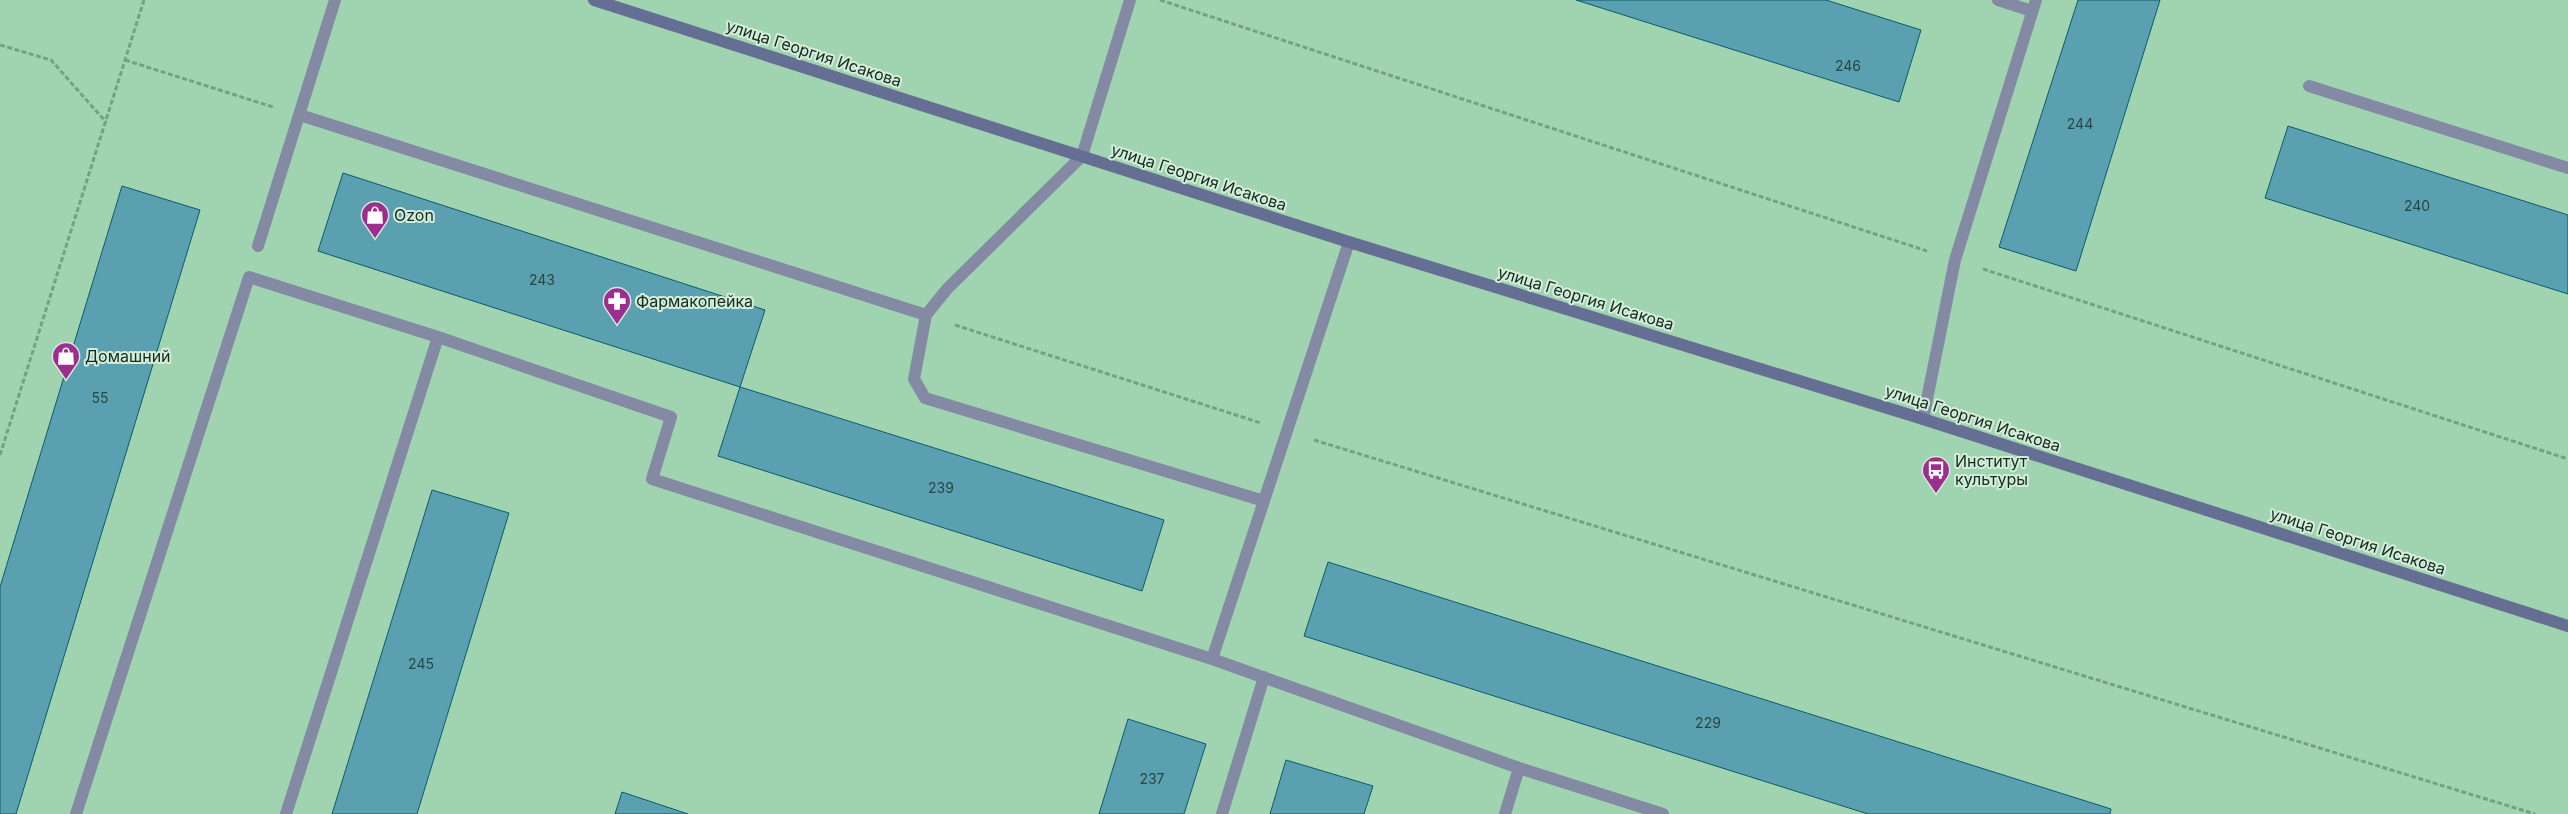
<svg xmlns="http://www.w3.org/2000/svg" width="2568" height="814" font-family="Inter,sans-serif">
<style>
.building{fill:#5ba0b0;stroke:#0b5b6a}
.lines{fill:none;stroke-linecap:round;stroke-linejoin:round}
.path{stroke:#76a083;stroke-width:3;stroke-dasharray:5 2.5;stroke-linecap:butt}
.lane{stroke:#848aa4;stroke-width:12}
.secondary{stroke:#656e93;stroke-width:12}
.labels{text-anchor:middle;stroke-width:4;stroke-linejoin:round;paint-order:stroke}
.number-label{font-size:14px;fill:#274842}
.street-label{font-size:16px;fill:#162a1d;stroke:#d3eddb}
.poi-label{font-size:16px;fill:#162a1d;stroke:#d3eddb;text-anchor:start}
</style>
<rect width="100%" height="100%" fill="#a0d4b0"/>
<!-- building -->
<path class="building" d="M1576,0H1826L1921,30L1899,102Z
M2078,0H2160L2076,271L1999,247Z
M2288,126L2568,215V294L2265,198Z
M343,173L765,310L740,387L318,251Z
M122,186L200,210L16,814H0V587Z
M740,387L1164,520L1142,591L718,456Z
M432,490L509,513L417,814H332Z
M1328,562L2111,809L2110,814H1868L1304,636Z
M1128,719L1206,744L1184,814H1099Z
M1286,760L1373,786L1364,814H1270Z
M622,792L688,814H615Z"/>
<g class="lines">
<!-- path -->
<path class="path" d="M1160,0L1927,251
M0,45L51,60L106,122
M125,60L273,107
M1983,269L2568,459
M955,325L1261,423
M1314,440L2535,814
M0,455L144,0"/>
<!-- lane -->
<path class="lane" d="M1998,0L2032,11
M2309,86L2568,168
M300,115L926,315L914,379L925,398L1264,501
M258,246L335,0
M926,315L947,289L1082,156L1130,0
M1923,419L1955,260L2036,0
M1212,659L1349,242
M76,814L249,277L438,337
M286,814L438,337L671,417L652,479L1212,659L1519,768L1663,814
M1222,814L1264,677
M1505,814L1519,768"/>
<!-- secondary -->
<path class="secondary" d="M594,0L1349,242L1923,419L2568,626"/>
</g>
<!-- icons -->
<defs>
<g id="shop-pin" transform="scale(1.4375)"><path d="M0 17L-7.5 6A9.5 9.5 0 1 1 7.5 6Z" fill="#9d2e8d" stroke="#d3eddb"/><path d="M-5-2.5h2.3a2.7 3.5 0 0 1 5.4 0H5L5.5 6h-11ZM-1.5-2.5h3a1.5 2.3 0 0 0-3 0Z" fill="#fff"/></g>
<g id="pharmacy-pin" transform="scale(1.4375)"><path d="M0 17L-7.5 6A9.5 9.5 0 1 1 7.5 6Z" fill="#9d2e8d" stroke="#d3eddb"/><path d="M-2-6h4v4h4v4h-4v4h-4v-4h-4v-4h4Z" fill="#fff"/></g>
<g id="bus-pin" transform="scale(1.4375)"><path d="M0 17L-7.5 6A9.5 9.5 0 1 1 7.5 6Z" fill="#9d2e8d" stroke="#d3eddb"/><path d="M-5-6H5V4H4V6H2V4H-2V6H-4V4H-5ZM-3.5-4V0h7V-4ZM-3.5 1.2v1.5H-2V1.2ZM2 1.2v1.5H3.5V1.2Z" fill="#fff"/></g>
</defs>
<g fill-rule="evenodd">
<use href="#shop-pin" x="375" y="215"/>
<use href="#pharmacy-pin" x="617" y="301"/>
<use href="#shop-pin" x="66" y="356"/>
<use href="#bus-pin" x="1936" y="470"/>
</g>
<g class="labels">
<!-- number labels -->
<g class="number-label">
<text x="1848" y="71">246</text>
<text x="2080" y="129">244</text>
<text x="2417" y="211">240</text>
<text x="542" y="285">243</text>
<text x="100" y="403">55</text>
<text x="941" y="493">239</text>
<text x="421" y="669">245</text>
<text x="1708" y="728">229</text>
<text x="1152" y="784">237</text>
</g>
<!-- street labels -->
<g class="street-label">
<text transform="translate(814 53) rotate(18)" y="6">улица Георгия Исакова</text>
<text transform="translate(1199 177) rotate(18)" y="6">улица Георгия Исакова</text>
<text transform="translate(1586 298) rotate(17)" y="6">улица Георгия Исакова</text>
<text transform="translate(1973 418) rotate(18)" y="6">улица Георгия Исакова</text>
<text transform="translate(2358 541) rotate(18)" y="6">улица Георгия Исакова</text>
</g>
<!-- poi labels -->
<g class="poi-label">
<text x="394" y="221">Ozon</text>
<text x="636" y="307">Фармакопейка</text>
<text x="85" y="362">Домашний</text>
<text x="1955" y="467">Институт<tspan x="1955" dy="18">культуры</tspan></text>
</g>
</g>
</svg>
